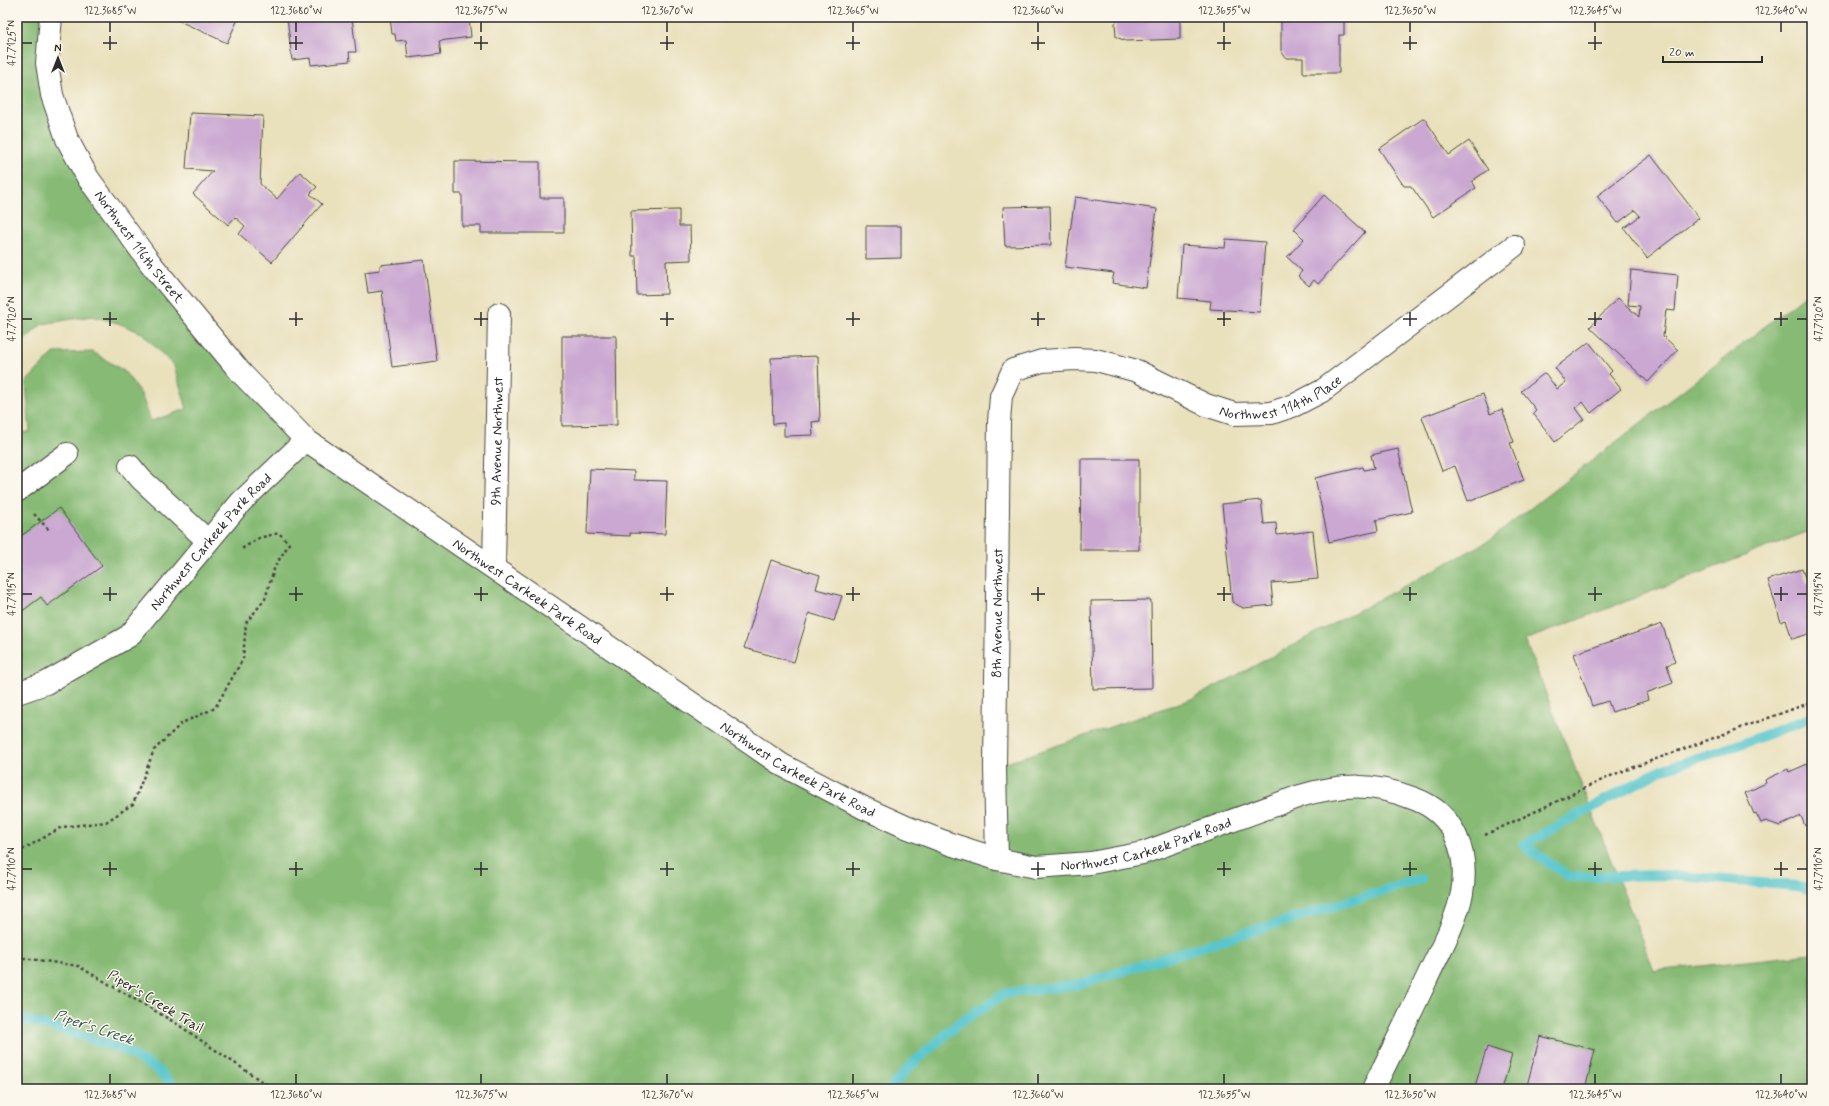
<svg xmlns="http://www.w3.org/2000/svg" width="1829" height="1106" font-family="Mynerve,sans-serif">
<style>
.forest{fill:#86ba75;stroke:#587250}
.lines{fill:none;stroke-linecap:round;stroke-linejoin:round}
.stream{stroke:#58c6cc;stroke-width:10}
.building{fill:#caa8d2}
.minor-casing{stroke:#484641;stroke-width:24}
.path{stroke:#484641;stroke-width:2.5;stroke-dasharray:3 3;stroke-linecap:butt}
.minor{stroke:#fff;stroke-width:22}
.ticks{fill:none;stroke:#2b2b2b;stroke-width:1.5}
.labels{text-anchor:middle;stroke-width:3;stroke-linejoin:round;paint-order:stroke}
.street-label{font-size:14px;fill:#2b2b2b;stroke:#fbf7ec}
.water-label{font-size:15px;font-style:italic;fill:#385a5b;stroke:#fbf7ec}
.neatline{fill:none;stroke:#2b2b2b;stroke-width:1.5}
.ticks-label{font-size:10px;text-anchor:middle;fill:#2b2b2b}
</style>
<rect width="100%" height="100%" fill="#fbf7ec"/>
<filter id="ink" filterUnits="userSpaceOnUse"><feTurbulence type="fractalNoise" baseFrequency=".025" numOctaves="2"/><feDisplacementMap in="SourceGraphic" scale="8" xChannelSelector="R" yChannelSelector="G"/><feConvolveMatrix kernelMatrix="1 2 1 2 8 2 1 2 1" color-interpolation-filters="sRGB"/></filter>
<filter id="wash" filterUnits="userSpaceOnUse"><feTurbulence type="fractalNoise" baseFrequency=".012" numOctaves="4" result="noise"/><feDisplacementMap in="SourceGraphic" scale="16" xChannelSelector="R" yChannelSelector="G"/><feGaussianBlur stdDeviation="0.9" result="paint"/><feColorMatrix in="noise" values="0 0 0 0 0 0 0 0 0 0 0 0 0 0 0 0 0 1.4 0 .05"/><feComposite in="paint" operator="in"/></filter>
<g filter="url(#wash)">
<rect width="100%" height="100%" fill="#e9e0bc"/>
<!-- forest -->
<path class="forest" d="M17,17H51L47,63L88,178L306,440L782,765L996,859L995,767L1194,698L1487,542L1812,290V530L1525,640L1654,971L1812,954V1089H17V433L30,432L26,382L54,353L93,352L124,371L141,394L151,421L187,409L174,366L142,333L118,323L92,316L42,324L17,347V320L22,310L17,306Z"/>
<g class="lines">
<!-- stream -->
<path class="stream" d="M1812,717L1747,742L1661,770L1523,845L1570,877L1668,875L1796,886L1812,890
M17,1018L66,1031L124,1050L158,1070L175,1089
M890,1089L909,1067L959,1023L1006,993L1077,985L1421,879"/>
</g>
<g id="blocks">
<!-- building -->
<path class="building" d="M176,17H239L227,43L175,19Z
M287,17H352L356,52H349L350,61L311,65L310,58L292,60Z
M390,17H469L471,37L439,41L441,54L408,58L406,40L396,41L395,34H392Z
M1121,17H1180V39L1126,41L1116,37L1115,23Z
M1281,17H1344V35H1339V73H1303V58H1286L1281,51Z
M190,113L263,116L260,184L277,199L300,172L317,187L310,194L322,204L272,262L239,234L245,226L235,217L228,225L193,194L213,171L186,169Z
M1424,118L1449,155L1469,141L1488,170L1472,181L1476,188L1433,217L1411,186H1404L1379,149Z
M1651,155L1699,218L1647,258L1624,228L1640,216L1635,210L1618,223L1597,196Z
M455,161L540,162V198H564V233H481V226H462V194H455Z
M1324,195L1365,232L1318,284L1314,280L1309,286L1298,276L1302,271L1287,257L1304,239L1294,229Z
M1075,197L1157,209L1146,288L1112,283L1114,273L1065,267Z
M1050,206L1051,245L1005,246L1003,207Z
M679,210V226H690L691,260L666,261L667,294L637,295L636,256H632L631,211Z
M866,226H901V258L866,259Z
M1226,239L1265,242L1260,312L1210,309L1211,301L1178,298L1182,245L1225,248Z
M424,260L437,361L392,367L382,291L368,293L365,272L380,270V265Z
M1631,270L1678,275L1675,311L1666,310L1663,336L1678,350L1648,382L1590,327L1618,298L1639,317L1640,306L1628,305Z
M562,336H616L617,425L562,426Z
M1589,342L1612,371L1609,374L1621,389L1591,413L1583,402L1576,408L1584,419L1555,442L1533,413L1536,410L1521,391L1545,373L1557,389L1566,382L1555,368Z
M818,356L820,421L812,422L813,435L784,436V423L773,424L771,358Z
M1483,394L1490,414L1502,409L1514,442L1510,443L1524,480L1468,501L1455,466L1442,471L1422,417Z
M1398,449L1412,512L1376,520L1378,531L1329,542L1315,478L1363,467L1364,470L1374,468L1371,455Z
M1081,459H1139V550H1080Z
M590,469L634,471V480L667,481L665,534L630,533V536L587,534Z
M1261,500L1264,524L1276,523L1277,535L1313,531L1318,579L1271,583L1273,605L1243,608L1232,602L1222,504Z
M59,508L102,566L47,606L41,597L17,615V539Z
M771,560L820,575L816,589L842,596L834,621L809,613L794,662L744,648Z
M1802,569L1807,583L1812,581V633L1792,639L1786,620L1781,622L1768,580Z
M1151,600L1152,688L1093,689L1091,601Z
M1662,624L1675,662L1667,665L1673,683L1646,693L1648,700L1612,712L1608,701L1592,706L1574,654Z
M1812,762V823L1805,826L1801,816L1780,826L1766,821L1761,823L1756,813L1754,814L1745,793L1766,783L1765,780L1788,769L1789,772Z
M1540,1036L1595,1050L1585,1089H1526Z
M1487,1047L1512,1055L1502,1089H1474Z"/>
</g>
</g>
<g filter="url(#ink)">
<use href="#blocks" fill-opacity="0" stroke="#484641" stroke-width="1"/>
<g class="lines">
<!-- minor casing -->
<g class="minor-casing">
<g id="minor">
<path id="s1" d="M51,17L47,63L52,95L67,139L88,178L151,264L242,374L306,440L782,765L864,808L906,827L950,844L997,859L1036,867L1091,863L1143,853L1300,796C1343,784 1372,782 1415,799C1455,814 1469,853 1462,893C1456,923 1439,952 1426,980C1409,1017 1391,1053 1373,1089"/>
<path d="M130,466L141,479L208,541"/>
<path d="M17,491L67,454"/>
<path id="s2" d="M494,567L499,314"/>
<path id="s3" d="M17,693L46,683L129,636L241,502L306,440"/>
<path id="s4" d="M997,859L995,767L999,422L1001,396L1013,370L1042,361L1075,359L1096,360L1137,371L1206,405L1234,414L1271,413L1295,405L1322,391L1514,246"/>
</g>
</g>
<!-- path -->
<path class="path" d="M34,514L50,531
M1485,835L1615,774L1812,702
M17,853L62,827L106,822L133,804L154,750L182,723L215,708L243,659L246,623L265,599L275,566L289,544L279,533L259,538L240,550
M17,957L78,966L174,1022L273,1089"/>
<!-- minor -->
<use href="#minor" class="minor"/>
</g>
</g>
<!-- ticks -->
<path class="ticks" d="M110,22V32M296,22V32M481,22V32M667,22V32M853,22V32M1038,22V32M1224,22V32M1410,22V32M1595,22V32M1781,22V32M110,36V50M296,36V50M481,36V50M667,36V50M853,36V50M1038,36V50M1224,36V50M1410,36V50M1595,36V50M22,43H32M103,43H117M289,43H303M474,43H488M660,43H674M846,43H860M1031,43H1045M1217,43H1231M1403,43H1417M1588,43H1602M110,312V326M296,312V326M481,312V326M667,312V326M853,312V326M1038,312V326M1224,312V326M1410,312V326M1595,312V326M1781,312V326M22,319H32M103,319H117M289,319H303M474,319H488M660,319H674M846,319H860M1031,319H1045M1217,319H1231M1403,319H1417M1588,319H1602M1774,319H1788M1797,319H1807M110,587V601M296,587V601M481,587V601M667,587V601M853,587V601M1038,587V601M1224,587V601M1410,587V601M1595,587V601M1781,587V601M22,594H32M103,594H117M289,594H303M474,594H488M660,594H674M846,594H860M1031,594H1045M1217,594H1231M1403,594H1417M1588,594H1602M1774,594H1788M1797,594H1807M110,862V876M296,862V876M481,862V876M667,862V876M853,862V876M1038,862V876M1224,862V876M1410,862V876M1595,862V876M1781,862V876M22,869H32M103,869H117M289,869H303M474,869H488M660,869H674M846,869H860M1031,869H1045M1217,869H1231M1403,869H1417M1588,869H1602M1774,869H1788M1797,869H1807M110,1074V1084M296,1074V1084M481,1074V1084M667,1074V1084M853,1074V1084M1038,1074V1084M1224,1074V1084M1410,1074V1084M1595,1074V1084M1781,1074V1084"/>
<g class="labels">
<!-- street labels -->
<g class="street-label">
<text dy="5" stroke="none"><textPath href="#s1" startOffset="255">Northwest 116th Street</textPath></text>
<text dy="5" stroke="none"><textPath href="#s4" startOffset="775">Northwest 114th Place</textPath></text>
<text dy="5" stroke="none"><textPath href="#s2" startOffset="126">9th Avenue Northwest</textPath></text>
<text dy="5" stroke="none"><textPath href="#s3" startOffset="251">Northwest Carkeek Park Road</textPath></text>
<text dy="5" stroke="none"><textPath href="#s1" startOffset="779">Northwest Carkeek Park Road</textPath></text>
<text dy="5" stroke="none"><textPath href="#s4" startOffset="246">8th Avenue Northwest</textPath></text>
<text dy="5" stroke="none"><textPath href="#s1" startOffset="1103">Northwest Carkeek Park Road</textPath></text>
<text dy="5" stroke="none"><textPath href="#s1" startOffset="1475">Northwest Carkeek Park Road</textPath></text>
<text transform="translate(156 1001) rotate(31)" y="5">Piper's Creek Trail</text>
</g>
<!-- water labels -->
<g class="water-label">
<text transform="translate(94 1027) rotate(18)" y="5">Piper's Creek</text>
</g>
</g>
<!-- margin -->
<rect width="1829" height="1106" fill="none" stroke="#fbf7ec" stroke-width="44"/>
<!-- north arrow -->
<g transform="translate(58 58)" stroke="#fbf7ec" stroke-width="3" paint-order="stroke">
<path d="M0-3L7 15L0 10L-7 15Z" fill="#2b2b2b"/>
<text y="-6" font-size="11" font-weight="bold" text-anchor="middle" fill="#2b2b2b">N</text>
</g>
<!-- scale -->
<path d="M1663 56v6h99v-6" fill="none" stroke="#2b2b2b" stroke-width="2"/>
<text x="1669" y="56" font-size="12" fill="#2b2b2b" stroke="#fbf7ec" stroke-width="3" paint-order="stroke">20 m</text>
<rect x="22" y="22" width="1785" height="1062" class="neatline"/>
<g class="ticks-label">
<text x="110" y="14">122.3685°W</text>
<text x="296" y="14">122.3680°W</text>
<text x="481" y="14">122.3675°W</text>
<text x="667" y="14">122.3670°W</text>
<text x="853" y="14">122.3665°W</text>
<text x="1038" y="14">122.3660°W</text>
<text x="1224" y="14">122.3655°W</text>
<text x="1410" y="14">122.3650°W</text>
<text x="1595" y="14">122.3645°W</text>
<text x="1781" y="14">122.3640°W</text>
<text transform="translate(11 43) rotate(-90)" y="4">47.7125°N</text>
<text transform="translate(11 319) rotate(-90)" y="4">47.7120°N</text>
<text transform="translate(1818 319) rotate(-90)" y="4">47.7120°N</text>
<text transform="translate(11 594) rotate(-90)" y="4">47.7115°N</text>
<text transform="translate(1818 594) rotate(-90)" y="4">47.7115°N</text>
<text transform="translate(11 869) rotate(-90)" y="4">47.7110°N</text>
<text transform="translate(1818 869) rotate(-90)" y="4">47.7110°N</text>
<text x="110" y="1098">122.3685°W</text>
<text x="296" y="1098">122.3680°W</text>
<text x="481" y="1098">122.3675°W</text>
<text x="667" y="1098">122.3670°W</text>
<text x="853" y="1098">122.3665°W</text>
<text x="1038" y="1098">122.3660°W</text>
<text x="1224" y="1098">122.3655°W</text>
<text x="1410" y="1098">122.3650°W</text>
<text x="1595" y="1098">122.3645°W</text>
<text x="1781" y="1098">122.3640°W</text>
</g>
</svg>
